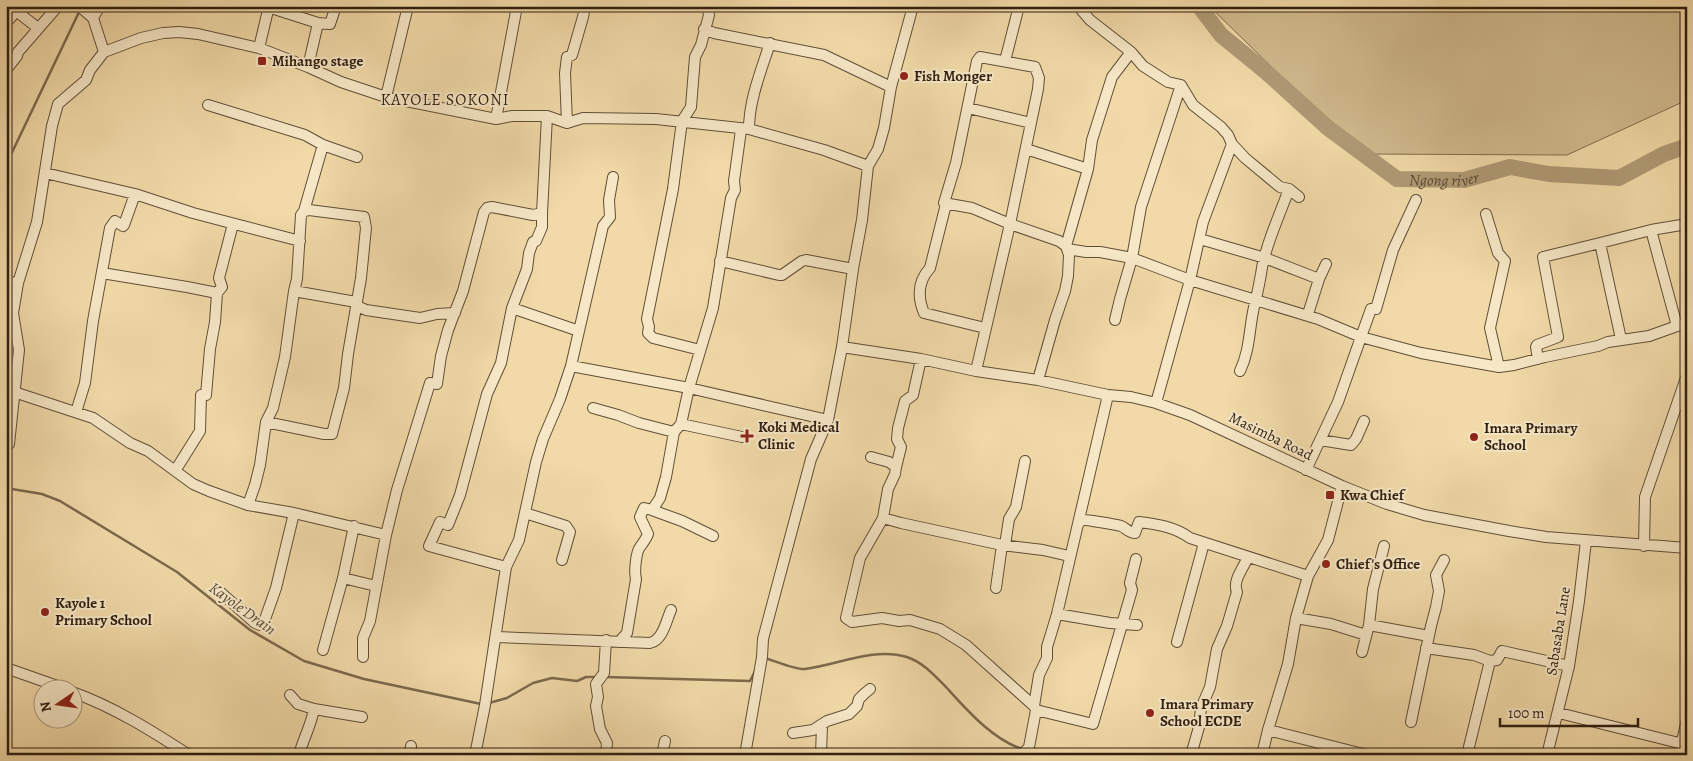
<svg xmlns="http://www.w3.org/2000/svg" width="1693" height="761" font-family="Alegreya,serif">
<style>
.green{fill:#d0ba8e;stroke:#806c50}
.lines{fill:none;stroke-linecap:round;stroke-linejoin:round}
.stream{stroke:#7c694d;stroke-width:2.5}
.river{stroke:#af9a75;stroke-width:16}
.minor-casing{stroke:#604e38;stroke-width:12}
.minor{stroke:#f6e7c6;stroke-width:10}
.poi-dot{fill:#8f2418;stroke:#f6e7c6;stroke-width:2}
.labels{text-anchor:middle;stroke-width:4;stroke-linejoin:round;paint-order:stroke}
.poi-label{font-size:15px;font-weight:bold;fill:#301f12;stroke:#f6e7c6;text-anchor:start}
.street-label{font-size:15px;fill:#301f12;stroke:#f6e7c6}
.neighbourhood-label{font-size:16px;letter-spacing:1px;fill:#301f12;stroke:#f6e7c6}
.water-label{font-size:16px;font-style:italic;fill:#5c4a35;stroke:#f6e7c6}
</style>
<rect width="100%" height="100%" fill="#f1daa8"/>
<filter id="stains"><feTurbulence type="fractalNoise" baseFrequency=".004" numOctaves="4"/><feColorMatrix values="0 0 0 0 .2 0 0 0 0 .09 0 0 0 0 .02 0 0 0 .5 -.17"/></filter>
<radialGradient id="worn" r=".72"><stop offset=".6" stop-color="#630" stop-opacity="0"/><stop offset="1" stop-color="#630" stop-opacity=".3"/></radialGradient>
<!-- green -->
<path class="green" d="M1209,6H1687V100L1567,155L1361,154Z"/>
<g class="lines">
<!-- stream -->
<path class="stream" d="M6,165L80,10
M6,488L42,494L60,501L177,572L250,630L304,661L364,679L481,704
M765,658C775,661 796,670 805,669C838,665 873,647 907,657C924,663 934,675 946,687C967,710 992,739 1022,749
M605,677L750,681L755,671
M489,703L507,698L533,683L552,678L577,681L586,677H597
M1030,751L1043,755"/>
<!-- river -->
<path class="river" id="s1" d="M1199,6L1221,35L1265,71L1328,128L1397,179L1464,180L1510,167L1549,174L1619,178L1664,154L1687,146"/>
<!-- minor casing -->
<g class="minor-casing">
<path id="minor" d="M79,6L93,18L104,52
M1078,6L1090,20L1131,52L1143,66L1168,82L1181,85L1193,105L1221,127L1228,135L1232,144L1245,158L1280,187L1289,189L1299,197
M268,7L318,23
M16,11L38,28
M93,18L100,6
M6,23L20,7
M704,29L714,33L824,55L891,87
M259,48L269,6
M1005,61L1019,6
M308,67L318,23L330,24L336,6
M6,70L17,56L18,52L58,6
M386,97L408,6
M208,105L305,135L323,145L357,157
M968,108L1031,123
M496,119L517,6
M567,123L565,73L567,57L572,55L583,17L585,6
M749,129C749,100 761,71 770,43
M1026,149L1088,169L1092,140L1112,77L1131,52
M45,173L135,194L193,213L300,241
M946,204L930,268C918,281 917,296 924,313L985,328
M304,211L323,145
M1486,214L1498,253L1505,261L1490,328L1499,367
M1651,230L1677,326
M1200,239L1265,258L1319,279L1308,314L1306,315
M1600,243L1651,230L1687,224
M1066,246L1088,169
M1067,249L1086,252H1100L1132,258L1190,280L1318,319L1361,337L1371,309H1376L1393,250L1416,200
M720,261L779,275H782L802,261L806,260L853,269
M102,273L187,287L217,293
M1319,279L1326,264
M6,282L18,283
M294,291L356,302
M357,306L366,310L420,318L437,314L455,313
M512,308L579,331
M1115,320L1120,299L1132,258L1141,207L1181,85
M842,347L921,359L976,371L1038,380L1108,395L1131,397L1156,403L1190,415L1342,486L1387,504L1424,515L1509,531L1546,537L1687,548
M700,350L653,338L648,333L649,327L647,319L673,189L682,121L691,107L695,57L701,45L709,15L707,6
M1538,359L1536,347L1537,345L1558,337L1543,257L1600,243L1621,339
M571,366L689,388L828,420
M976,371L1010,224L1038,89L1039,78L1035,67L980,57L977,61L956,163L944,203L972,208L1010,224L1059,241L1066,246L1069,255L1068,276L1065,291L1055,320L1038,380
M1240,371C1250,350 1249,329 1254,307C1257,296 1259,285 1261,274C1264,249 1280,214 1289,189
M14,392L93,418L130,443L148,451L193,484L209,491L248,505L294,513L386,535
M1156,403L1190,280L1203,222L1232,144
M593,408L618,415L639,423L674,432
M76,412L85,383L93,321L110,228L115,221L123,226L124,225L135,194
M681,424L742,437
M1320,440L1351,445L1356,439L1364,421
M6,447L9,444L19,350L13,313L18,283L37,222L52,126L58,104L86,80L90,70L104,52L141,38L163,33L179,32L198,34L259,48L308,67L341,82L386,97L496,119L512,116H547L567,123L583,118L656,119L749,129L824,150L868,166
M871,457L889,462L896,467L895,474L888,489L883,518L901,523L1002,545L1043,550L1069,556
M896,467L901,447L897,439L898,428L905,401L913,395L921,359
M1306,470L1338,402L1361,337L1421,353L1499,367L1514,365L1545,357L1598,346L1608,342L1649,336L1677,326L1687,324
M175,471L200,431L201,395H206L210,349L215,322L217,293L222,287L219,278L233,224
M248,505L255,485L260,465L266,422L273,408L285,357L294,291L297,279L301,215L304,211L309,210L364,217L366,228L361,278L348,354L344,388L332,434H324L266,422
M652,510L682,521L713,536
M525,513L566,526L570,532L562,560
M883,518L860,558L846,618L852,622L882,618L899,621L910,620L940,629L966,645L1034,706
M1078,525L1081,520C1084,519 1118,525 1121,526C1126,528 1129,533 1135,533L1139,522C1157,524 1175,527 1190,538L1308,576
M1005,545L1009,519L1016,507L1025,461
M1644,546L1645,497L1687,375
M506,567L429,546L440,522L448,525L460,495L487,394L501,363L512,308L527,269L529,253L533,242L536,241L542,227V213
M343,578L376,586
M996,588L1002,545
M219,591L255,623L260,625L264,622L276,588L294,513
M1057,614L1110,623L1137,625
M1296,618L1331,624L1366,635
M1369,625L1429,636
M496,637L650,643C663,640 666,621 671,610
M619,642L627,633L636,579C634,572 636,552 640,547C643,543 646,539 648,534L640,517L644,508L652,510L660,498L666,477L674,432L681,424L689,388L713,308L731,198L735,190L734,181L741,130
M1177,642L1204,543
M1426,648L1474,655L1490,661L1467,755
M323,650L343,578L354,526
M1362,652L1369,625L1373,589L1384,546
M363,657V638L370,621L386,535L397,490L430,383L437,384L441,356L448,330L463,291L484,212L487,208L492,207L533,215L542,213L547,116
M1490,661L1497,660L1502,651L1569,666
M6,668L63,688
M72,692C114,707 152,731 189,755
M290,695L298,704L314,709C311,726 303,739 299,755
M314,709L362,717
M1036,710L1093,724L1132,590L1130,583L1136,559
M1559,713L1687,745
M1411,722L1431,626L1436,607L1439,591L1436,575L1444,560
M1268,730L1367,755
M793,733L813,730L827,721L849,714L857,706L859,699L864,694L870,689
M410,755L411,746
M475,755L485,705L506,567L519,540L536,462L543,439L560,399L571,366L603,226L610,217L609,200L613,177
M606,755L607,743L600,729L596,706L598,697L596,684L604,673L606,640
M662,755L665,741
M745,755L762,657L763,639L811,459L828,420L842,347L853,269L862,220L868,166L878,149L884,128L891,87L913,6
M821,755L822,725
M1022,755L1029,747L1036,710L1034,706L1039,675L1047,658V647L1057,614L1108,395
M1191,755L1199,727L1201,708L1210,687L1217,649L1227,626L1237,592C1232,581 1244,567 1248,557
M1262,755L1268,730L1288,664L1296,618L1308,576L1328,540L1342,486
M1547,755L1569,666L1579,601L1586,541
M1679,755L1687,719"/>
</g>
<!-- minor -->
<use href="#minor" class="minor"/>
</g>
<!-- markers -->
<g class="poi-dot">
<rect x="257" y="56" width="10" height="10" rx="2.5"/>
<circle cx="904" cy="76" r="5"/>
<path d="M744.5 428.5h5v5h5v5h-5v5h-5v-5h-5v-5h5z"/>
<circle cx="1474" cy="437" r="5"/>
<rect x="1325" y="490" width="10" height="10" rx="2.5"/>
<circle cx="1326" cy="564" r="5"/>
<circle cx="45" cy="612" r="5"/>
<circle cx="1150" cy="713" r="5"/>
</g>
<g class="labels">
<!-- poi labels -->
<g class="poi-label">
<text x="272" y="66">Mihango stage</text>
<text x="914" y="81">Fish Monger</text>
<text x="758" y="432">Koki Medical<tspan x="758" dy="17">Clinic</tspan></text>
<text x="1484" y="433">Imara Primary<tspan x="1484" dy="17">School</tspan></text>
<text x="1340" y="500">Kwa Chief</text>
<text x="1336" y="569">Chief's Office</text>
<text x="55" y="608">Kayole 1<tspan x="55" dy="17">Primary School</tspan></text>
<text x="1160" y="709">Imara Primary<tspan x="1160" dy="17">School ECDE</tspan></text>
</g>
<!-- street labels -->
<g class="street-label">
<text transform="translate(1271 436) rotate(26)" y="5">Masimba Road</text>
<text transform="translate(1558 631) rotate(-81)" y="5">Sabasaba Lane</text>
</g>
<!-- neighbourhood labels -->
<g class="neighbourhood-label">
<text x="445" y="105">KAYOLE SOKONI</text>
</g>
<!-- water labels -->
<g class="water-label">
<text dy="6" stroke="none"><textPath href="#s1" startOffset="311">Ngong river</textPath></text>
<text transform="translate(243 608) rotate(36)" y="6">Kayole Drain</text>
</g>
</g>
<!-- margin -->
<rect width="1693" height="761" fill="none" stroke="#f1daa8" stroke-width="25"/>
<rect x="8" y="8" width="1678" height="746" fill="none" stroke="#301f12" stroke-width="2.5"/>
<rect x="12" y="12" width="1668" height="736" fill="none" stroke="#301f12"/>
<!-- north arrow -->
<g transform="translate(58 704) rotate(257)"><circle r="24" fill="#f6e7c6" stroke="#a7977e"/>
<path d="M0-4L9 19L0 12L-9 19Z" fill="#8f2418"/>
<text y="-8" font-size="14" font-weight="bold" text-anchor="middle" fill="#301f12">N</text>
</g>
<!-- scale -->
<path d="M1500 718v8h138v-8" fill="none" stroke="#301f12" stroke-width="2.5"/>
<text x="1508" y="718" font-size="15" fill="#301f12" stroke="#f6e7c6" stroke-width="4" paint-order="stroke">100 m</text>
<rect width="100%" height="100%" filter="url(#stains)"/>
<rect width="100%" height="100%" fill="url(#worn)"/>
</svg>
